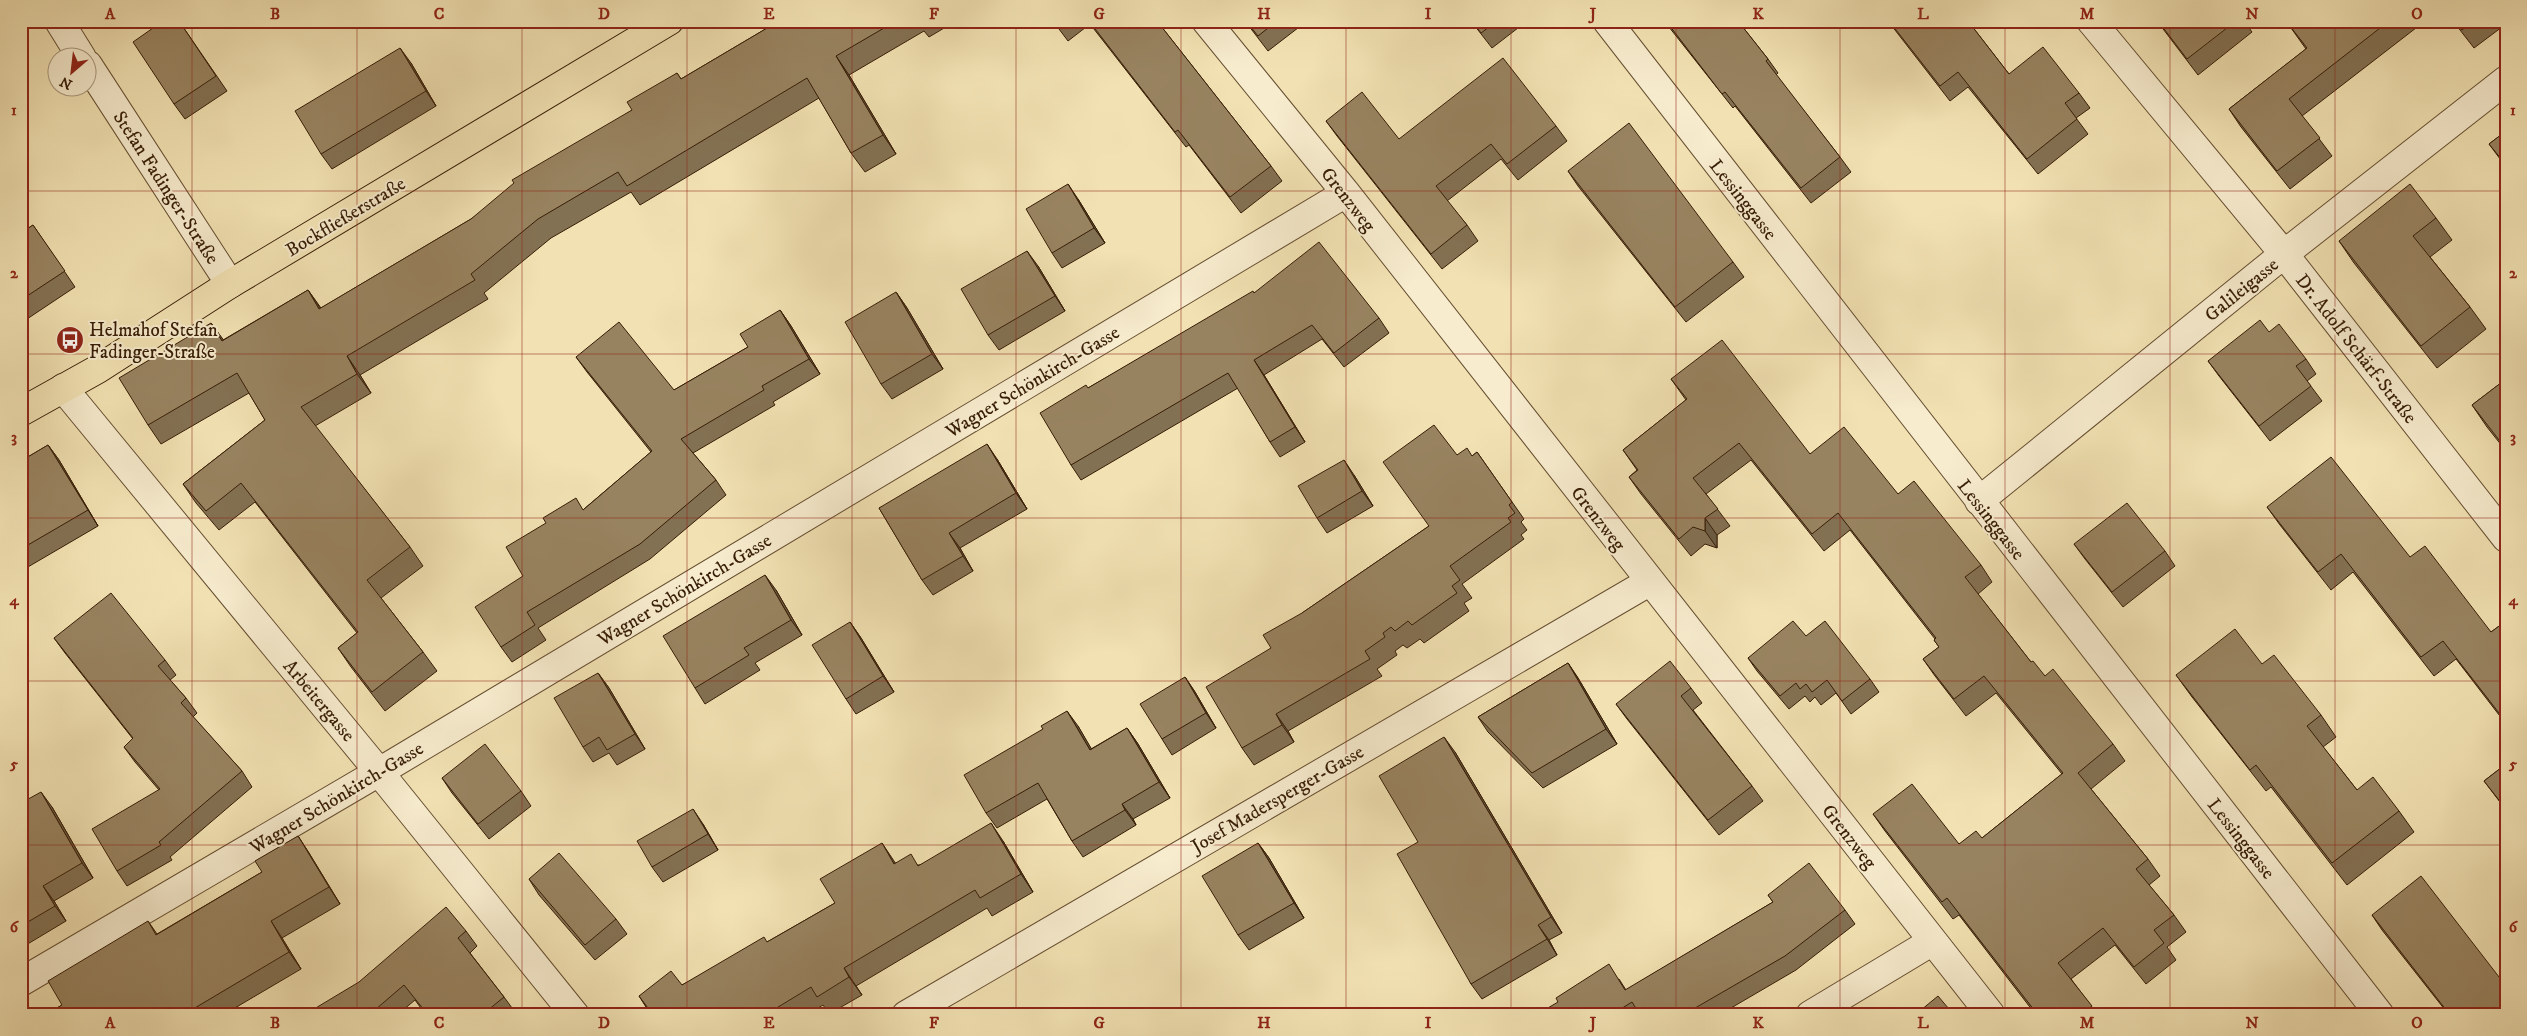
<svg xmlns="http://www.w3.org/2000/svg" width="2527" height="1036" font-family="'IM FELL DW Pica',serif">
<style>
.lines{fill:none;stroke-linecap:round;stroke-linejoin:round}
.minor-casing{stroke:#664e31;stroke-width:30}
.major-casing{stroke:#371d06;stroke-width:30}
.minor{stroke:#f7ecce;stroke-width:28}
.major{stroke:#f2e2b3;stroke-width:28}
.wall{fill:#837153;stroke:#371d06}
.shaded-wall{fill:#6a5c43;stroke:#371d06}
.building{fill:#988360;stroke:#371d06}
.grid{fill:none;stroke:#8f2418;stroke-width:1;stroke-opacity:0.55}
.labels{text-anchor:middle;stroke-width:4;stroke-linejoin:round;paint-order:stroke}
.street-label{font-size:19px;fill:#371d06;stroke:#f7ecce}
.poi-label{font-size:19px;fill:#371d06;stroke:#f7ecce;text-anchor:start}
.neatline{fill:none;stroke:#8f2418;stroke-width:2}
.grid-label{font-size:16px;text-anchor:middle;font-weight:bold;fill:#8f2418}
</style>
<rect width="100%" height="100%" fill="#f2e2b3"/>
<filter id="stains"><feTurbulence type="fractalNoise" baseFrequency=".004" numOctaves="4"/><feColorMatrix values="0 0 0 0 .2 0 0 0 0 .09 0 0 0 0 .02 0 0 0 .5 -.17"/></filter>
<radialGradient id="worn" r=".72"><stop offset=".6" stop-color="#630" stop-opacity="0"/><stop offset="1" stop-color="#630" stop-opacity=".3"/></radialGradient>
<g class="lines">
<!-- minor casing -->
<g class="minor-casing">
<path id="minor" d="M59,21L82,58
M1206,21L1346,193L1991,1015
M1607,21L2380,1015
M2091,21L2284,254L2506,538
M88,65L230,284
M63,388L379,772L575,1015
M1979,501L2284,254L2506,80
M21,982L379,772L1346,193
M906,1015L1649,582
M1810,1015L1933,941"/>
</g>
<!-- major casing -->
<g class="major-casing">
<path id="major" d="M21,412L98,369L230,284L669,21"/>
</g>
<!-- minor -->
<use href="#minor" class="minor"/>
<!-- major -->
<use href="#major" class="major"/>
</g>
<!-- wall -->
<path class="wall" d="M179,21L227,91L185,119L174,104Z
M779,21H956L929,37L924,31L849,75L896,154L865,172L851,153L819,98L640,205L631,192L551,238L484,293L488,299L360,375L371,393L315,426L410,547L423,566L381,598L423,652L437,671L385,711L351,667L338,648L357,633L255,502L219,530L196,503L183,484L265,420L249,393L161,444L148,425L211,323L223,340L308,290L321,308L471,219L632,110L677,73L681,79Z
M1053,21H1157L1271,166L1282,181L1241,213L1189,145L1186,147L1090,24L1068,41Z
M1245,21H1307L1268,51Z
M1471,21H1527L1492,48Z
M1660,21H1738L1768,59L1778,73L1776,75L1840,157L1851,172L1811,203L1735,106L1733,108L1665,22L1662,24Z
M1888,21H1968L2009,74L2079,93L2090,108L2076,118L2088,134L2038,174L1968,87L1950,101Z
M2157,21H2244L2252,32L2198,75Z
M2286,21H2425L2302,116L2332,156L2290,189L2241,127L2229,109L2306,49Z
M2453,21H2506V24L2474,48Z
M411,63L436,106L332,169L321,154Z
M1326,121L1399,139L1556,126L1567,141L1518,180L1501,159L1447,201L1467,225L1478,241L1442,269L1337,136Z
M2506,131V167L2489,144Z
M1568,171L1733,262L1744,277L1686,322L1578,186Z
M1078,199L1105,243L1062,268L1052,253Z
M2436,218L2452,240L2430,257L2470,307L2486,329L2437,368L2354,263L2339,241Z
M33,225L75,287L21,323V233Z
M1038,266L1065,311L999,350L988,335Z
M896,292L907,308L943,369L892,399L881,384Z
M1254,293L1379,318L1389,333L1344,367L1322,339L1264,375L1305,442L1280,457L1270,442L1238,388L1081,480L1071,465L1088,388Z
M780,310L791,326L820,374L773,402L775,405L693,453L716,480L726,495L650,559L538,628L546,640L512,662L501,647L523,576L584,509L651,452L587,372L576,357L674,390L748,347Z
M2269,332L2306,359L2316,374L2307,381L2322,401L2270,441L2219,376L2208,361Z
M1671,379L1810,454L1898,494L1981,565L1992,582L1978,594L2031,662L2113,744L2125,761L2091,789L2148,859L2160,876L2149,885L2174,915L2186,932L2167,947L2176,960L2146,984L2115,945L2071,979L2098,1015H2036L1959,915L1953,919L1885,831L1873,814L1959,844L1982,838L2062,774L1996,693L1966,716L1935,676L1923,659L1939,647L1934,640L1935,639L1850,530L1824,551L1751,460L1706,494L1730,526L1717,535V548L1705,544L1691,556L1641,494L1629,477L1637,470L1623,450L1686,400Z
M2506,379V451L2487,427L2472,405Z
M48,445L59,460L98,526L21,571V461Z
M1477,452L1524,519L1521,522L1527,530L1521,535L1524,539L1462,584L1472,598L1464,603L1469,611L1424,643L1420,639L1407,648L1403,645L1395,651L1397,655L1377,669L1382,676L1288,731L1294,742L1254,765L1242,748L1271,648L1302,613L1429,526L1457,455L1472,456Z
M997,459L1027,509L960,548L973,571L933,595L922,580L879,508Z
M1354,475L1373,506L1327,533L1317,518Z
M2267,507L2410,557L2491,632L2506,621V724L2456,659L2434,676L2353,572L2331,590L2280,525Z
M2074,544L2165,551L2175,566L2123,607L2085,559Z
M776,590L802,635L755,663L760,670L705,704L695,688Z
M850,622L861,638L894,692L856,714L846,699Z
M1806,636L1870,679L1879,692L1851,714L1836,693L1821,705L1815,697L1810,702L1805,696L1789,709L1757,671L1748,658Z
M54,638L165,660L176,675L170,680L186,698L197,713L193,717L242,771L252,787L170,857L172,860L127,886L117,871L159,790L135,762L124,747L133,739L65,653Z
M1568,663L1578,678L1617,744L1543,788L1488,732L1478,717Z
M2262,664L2321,715L2336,737L2323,747L2357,790L2399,811L2414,832L2347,885L2271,787L2266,791L2192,697L2176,675Z
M598,673L609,688L645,749L617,765L609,753L593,762L583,747Z
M1185,677L1195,692L1216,728L1172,755L1162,739Z
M1691,688L1702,703L1693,710L1752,786L1763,801L1719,835L1627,719L1616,704Z
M1078,726L1091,749L1127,728L1138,744L1170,798L1133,819L1136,825L1083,857L1072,841L1047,799L997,828L986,813Z
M21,729L24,734L21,736Z
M1455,752L1562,933L1549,940L1557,955L1482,999L1471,984L1418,842Z
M2506,764V810L2484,781Z
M442,778L521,791L531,806L489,839L452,793Z
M52,807L93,878L54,901L66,921L21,948V858L25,855Z
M703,824L718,850L663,882L652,867Z
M298,836L309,853L340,904L282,938L301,969L223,1015H45L62,1005L148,921L157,934L262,872Z
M1003,841L1033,892L992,916L987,908L856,986L862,995L829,1014L823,1005L807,1015H651L639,996L682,985L767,942L835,903L895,863L919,865Z
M1258,843L1269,858L1304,918L1249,950L1238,935Z
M529,879L616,919L627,934L595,960L539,895Z
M1768,895L1845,910L1855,924L1796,970L1719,1015H1536L1619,979L1626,990L1773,902Z
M2372,915L2506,1015H2449L2382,930Z
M466,931L477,946L470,953L504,997L515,1012L512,1015H426L415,1000L397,1015H304Z"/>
<!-- shaded-wall -->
<path class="shaded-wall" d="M400,48L411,63L436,106L426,91Z
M836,56L849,75L896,154L883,135Z
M1068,184L1078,199L1105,243L1094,228Z
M1027,251L1038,266L1065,311L1055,296Z
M308,290L321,309H319Z
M896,292L907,308L943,369L932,354Z
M780,310L791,326L820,374L809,359Z
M211,323L225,342L222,341Z
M347,356L360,375L371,393L357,374Z
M1254,360L1264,375L1305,442L1295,427Z
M987,444L997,459L1027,509L1016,493Z
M48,445L59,460L98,526L88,510Z
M1344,460L1354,475L1373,506L1362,491Z
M1705,518L1717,535V548L1705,531Z
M949,533L960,548L973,571L963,556Z
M765,575L776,590L802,635L791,620Z
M850,622L861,638L894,692L883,676Z
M1568,663L1578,678L1617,744L1606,729Z
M598,673L609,688L645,749L635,734Z
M1185,677L1195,692L1216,728L1206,713Z
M1067,711L1078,726L1101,765L1090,750Z
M1276,714L1288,731L1294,742L1282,725Z
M1127,728L1138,744L1170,798L1159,782Z
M1444,737L1455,752L1562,933L1551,917Z
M41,792L52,807L93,878L82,863Z
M1122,804L1133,819L1136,825L1125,810Z
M693,809L703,824L718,850L708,834Z
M991,823L1003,841L1033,892L1021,874Z
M298,836L309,853L340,904L329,887Z
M882,843L894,861L907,882L894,864Z
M1258,843L1269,858L1304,918L1294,903Z
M43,886L54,901L66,921L55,906Z
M271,921L282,938L301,969L289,952Z
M1538,925L1549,940L1557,955L1547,939Z
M844,968L862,995L849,977Z"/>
<!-- building -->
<path class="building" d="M163,21H179L216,76L174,104L133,42Z
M779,21H896L836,56L883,135L851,153L807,78L627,186L618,172L538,219L471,274L475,280L347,356L357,374L301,407L410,547L367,580L423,652L372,692L338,648L358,632L241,483L206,511L183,484L265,420L237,373L148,425L119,378L211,323L222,341L308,290L319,309L471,219L514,183L512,180L632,110L627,102L677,73L681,79Z
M1054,21H1063L1058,26Z
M1089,21H1157L1271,166L1230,197L1178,130L1175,132Z
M1246,21H1277L1258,36Z
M1472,21H1497L1481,33Z
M1666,21H1738L1768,59L1766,61L1840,157L1801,188L1725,92L1722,94Z
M1889,21H1968L2009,74L2043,47L2079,93L2065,103L2077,119L2027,159L1958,72L1940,86Z
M2158,21H2236L2187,59Z
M2286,21H2389L2289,99L2320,138L2277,171L2229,109L2307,48Z
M2454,21H2473L2462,30Z
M400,48L426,91L321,154L295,111Z
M1503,58L1556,126L1507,164L1491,144L1436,186L1467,225L1431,254L1326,121L1362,92L1399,139Z
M1629,123L1733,262L1675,307L1568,171Z
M2506,131V165L2489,144Z
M1068,184L1094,228L1052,253L1026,209Z
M2410,184L2436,218L2413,236L2470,307L2421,346L2339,241Z
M33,225L65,271L21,300V233Z
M1319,242L1379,318L1334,353L1312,325L1254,360L1295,427L1270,442L1228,373L1071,465L1040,413L1086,385L1088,388L1253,291L1254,293Z
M1027,251L1055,296L988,335L961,289Z
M896,292L932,354L881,384L845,322Z
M780,310L809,359L762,386L764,390L681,439L716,480L640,544L527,612L535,625L501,647L475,607L523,576L506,547L546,523L543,518L576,498L583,510L652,451L576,357L619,322L674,390L748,347L740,334Z
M2260,320L2269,332L2279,324L2306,359L2296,366L2311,386L2259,426L2208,361Z
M1722,340L1810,454L1844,427L1898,494L1914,481L1981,565L1965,577L2031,662L2033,661L2045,676L2053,669L2113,744L2078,773L2148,859L2136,869L2174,915L2154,930L2164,943L2134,967L2103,928L2058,963L2092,1006L2080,1015H2038L1947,898L1942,902L1873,814L1912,784L1959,844L1976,831L1982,838L2063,773L1984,676L1954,699L1923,659L1939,647L1934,640L1936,638L1838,513L1812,534L1739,443L1693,478L1718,509L1705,518V531L1693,527L1679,539L1629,477L1638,470L1623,450L1687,399L1671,379Z
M2506,379V449L2472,405Z
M1434,425L1457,455L1467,448L1472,456L1477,452L1512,502L1509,505L1515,513L1508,518L1511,522L1450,566L1460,580L1452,586L1457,593L1412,625L1408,621L1395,631L1391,627L1383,633L1385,637L1365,651L1370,659L1276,714L1282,725L1242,748L1206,687L1271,648L1263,635L1302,613L1429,526L1383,462Z
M987,444L1016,493L949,533L963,556L922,580L879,508Z
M48,445L88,510L21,549V461Z
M2331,457L2410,557L2425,546L2491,632L2506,621V722L2443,641L2421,657L2341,554L2318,572L2267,507Z
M1344,460L1362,491L1317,518L1298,486Z
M2127,503L2165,551L2112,592L2074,544Z
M765,575L791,620L744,648L749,655L695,688L663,636Z
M111,593L165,660L158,666L186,698L181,703L242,771L159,842L161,845L117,871L92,829L160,789L124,747L133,738L54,638Z
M1793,621L1806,636L1825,621L1870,679L1842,701L1827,680L1812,692L1806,684L1800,689L1796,683L1780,696L1748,658Z
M850,622L883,676L846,699L812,645Z
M2235,629L2262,664L2274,655L2321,715L2307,726L2357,790L2373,777L2399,811L2332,863L2256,765L2250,770L2176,675Z
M1670,661L1691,688L1681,696L1752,786L1708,820L1616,704Z
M1568,663L1606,729L1532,773L1478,717Z
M598,673L635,734L607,750L599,737L583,747L554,698Z
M1185,677L1206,713L1162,739L1140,704Z
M1067,711L1090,750L1127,728L1159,782L1122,804L1125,810L1072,841L1038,783L986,813L964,775L1043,729L1041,726Z
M1444,737L1551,917L1538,925L1547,939L1471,984L1397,854L1418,842L1379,776Z
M485,744L521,791L478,824L442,778Z
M2506,764V809L2484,781Z
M41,792L82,863L43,886L55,906L21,926V858L25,855L21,848V803Z
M693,809L708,834L652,867L637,841Z
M991,823L1021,874L980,898L975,890L844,968L849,977L817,997L811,987L765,1015H653L639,996L671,971L682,985L764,937L767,942L835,903L820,879L882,843L894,864L911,854L918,866Z
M298,836L329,887L271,921L289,952L183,1015H132L129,1009L118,1015H45L62,1005L48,981L148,921L156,935L262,872L255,861Z
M1258,843L1294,903L1238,935L1202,876Z
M559,853L616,919L585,945L529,879Z
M1809,863L1845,910L1785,956L1683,1015H1640L1632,1002L1611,1015H1536L1558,1002L1556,998L1609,964L1625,990L1773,902L1768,895Z
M2421,876L2506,986V1015H2450L2372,915Z
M446,907L466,931L458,938L504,997L482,1015H428L404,985L369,1015H304L359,982Z
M1938,996L1954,1015H1915Z
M1390,1008L1394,1015H1380Z"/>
<!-- grid -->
<path class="grid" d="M192,21V1015M357,21V1015M522,21V1015M687,21V1015M852,21V1015M1016,21V1015M1181,21V1015M1346,21V1015M1511,21V1015M1676,21V1015M1840,21V1015M2005,21V1015M2170,21V1015M2335,21V1015M21,191H2506M21,354H2506M21,518H2506M21,681H2506M21,845H2506"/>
<!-- icons -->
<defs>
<g id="bus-disc" transform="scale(1.4375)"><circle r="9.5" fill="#8f2418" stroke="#f7ecce"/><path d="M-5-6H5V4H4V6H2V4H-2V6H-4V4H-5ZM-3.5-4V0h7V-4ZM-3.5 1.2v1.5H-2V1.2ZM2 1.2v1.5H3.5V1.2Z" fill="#fff"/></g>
</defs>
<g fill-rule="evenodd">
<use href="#bus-disc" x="70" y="340"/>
</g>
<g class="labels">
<!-- street labels -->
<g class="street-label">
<text transform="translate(167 187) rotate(57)" y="7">Stefan Fadinger-Straße</text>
<text transform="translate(1349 199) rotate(52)" y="7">Grenzweg</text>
<text transform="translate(1744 199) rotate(52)" y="7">Lessinggasse</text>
<text transform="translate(345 216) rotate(-31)" y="7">Bockfließerstraße</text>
<text transform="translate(2241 289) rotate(-39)" y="7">Galileigasse</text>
<text transform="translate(2357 348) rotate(52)" y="7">Dr. Adolf Schärf-Straße</text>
<text transform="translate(1032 381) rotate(-31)" y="7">Wagner Schönkirch-Gasse</text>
<text transform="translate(1599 518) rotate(52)" y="7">Grenzweg</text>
<text transform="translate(1992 519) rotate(52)" y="7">Lessinggasse</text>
<text transform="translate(684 589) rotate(-31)" y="7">Wagner Schönkirch-Gasse</text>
<text transform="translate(320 700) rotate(50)" y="7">Arbeitergasse</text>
<text transform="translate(336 797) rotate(-31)" y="7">Wagner Schönkirch-Gasse</text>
<text transform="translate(1277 798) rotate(-30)" y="7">Josef Madersperger-Gasse</text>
<text transform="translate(1850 836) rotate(52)" y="7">Grenzweg</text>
<text transform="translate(2242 838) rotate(52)" y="7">Lessinggasse</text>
</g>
<!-- poi labels -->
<g class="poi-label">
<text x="89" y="336">Helmahof Stefan<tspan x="89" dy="22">Fadinger-Straße</tspan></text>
</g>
</g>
<!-- margin -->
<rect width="2527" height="1036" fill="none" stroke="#f2e2b3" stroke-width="55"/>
<!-- north arrow -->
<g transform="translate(72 72) rotate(208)"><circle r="24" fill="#f7ecce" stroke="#aa997e"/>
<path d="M0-4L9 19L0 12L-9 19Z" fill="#8f2418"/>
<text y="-8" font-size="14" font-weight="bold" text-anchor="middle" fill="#371d06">N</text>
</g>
<rect x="28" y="28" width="2472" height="980" class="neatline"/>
<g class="grid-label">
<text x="110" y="19">A</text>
<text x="275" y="19">B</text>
<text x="439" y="19">C</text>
<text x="604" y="19">D</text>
<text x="769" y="19">E</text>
<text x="934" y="19">F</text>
<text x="1099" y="19">G</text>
<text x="1264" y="19">H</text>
<text x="1428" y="19">I</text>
<text x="1593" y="19">J</text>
<text x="1758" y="19">K</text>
<text x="1923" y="19">L</text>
<text x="2087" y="19">M</text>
<text x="2252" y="19">N</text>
<text x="2417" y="19">O</text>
<text x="14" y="115">1</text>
<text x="2513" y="115">1</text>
<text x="14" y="278">2</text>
<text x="2513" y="278">2</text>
<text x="14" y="442">3</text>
<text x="2513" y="442">3</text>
<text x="14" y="605">4</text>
<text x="2513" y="605">4</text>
<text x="14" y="769">5</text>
<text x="2513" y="769">5</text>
<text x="14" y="932">6</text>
<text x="2513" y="932">6</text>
<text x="110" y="1028">A</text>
<text x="275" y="1028">B</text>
<text x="439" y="1028">C</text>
<text x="604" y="1028">D</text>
<text x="769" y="1028">E</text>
<text x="934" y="1028">F</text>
<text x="1099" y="1028">G</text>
<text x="1264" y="1028">H</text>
<text x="1428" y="1028">I</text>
<text x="1593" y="1028">J</text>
<text x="1758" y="1028">K</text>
<text x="1923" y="1028">L</text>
<text x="2087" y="1028">M</text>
<text x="2252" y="1028">N</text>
<text x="2417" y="1028">O</text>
</g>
<rect width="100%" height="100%" filter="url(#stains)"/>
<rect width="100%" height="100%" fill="url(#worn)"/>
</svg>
